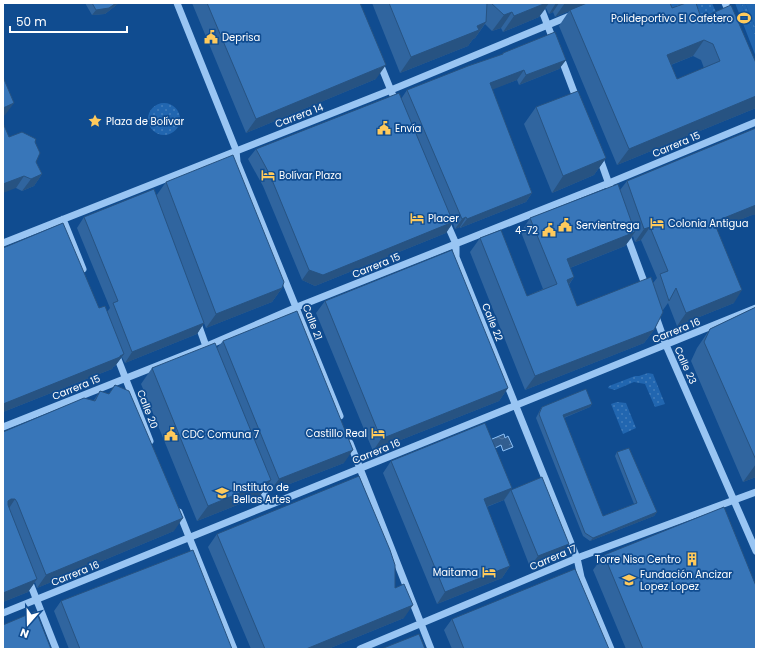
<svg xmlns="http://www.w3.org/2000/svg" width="759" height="652" font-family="Poppins,sans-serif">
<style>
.green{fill:url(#green-dots)}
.pitch{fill:#2166b0}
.water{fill:url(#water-ripples);stroke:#8bc0f7}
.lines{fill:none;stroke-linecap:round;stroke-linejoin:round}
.minor{stroke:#99c5f3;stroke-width:7}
.wall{fill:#30659f;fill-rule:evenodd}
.shaded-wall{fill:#275382}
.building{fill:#3876b9;stroke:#275382;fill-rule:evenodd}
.labels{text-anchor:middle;stroke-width:3.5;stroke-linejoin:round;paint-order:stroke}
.poi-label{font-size:10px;fill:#fff;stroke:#104c90;text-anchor:start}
.street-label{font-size:10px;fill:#fff;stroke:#104c90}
</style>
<defs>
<pattern id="green-dots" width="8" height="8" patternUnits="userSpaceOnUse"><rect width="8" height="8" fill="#2166b0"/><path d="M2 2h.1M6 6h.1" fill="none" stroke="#427dbc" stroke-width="1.8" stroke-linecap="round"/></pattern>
<pattern id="water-ripples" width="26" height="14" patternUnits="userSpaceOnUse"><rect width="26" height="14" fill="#325e90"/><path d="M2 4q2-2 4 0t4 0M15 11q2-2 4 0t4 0" fill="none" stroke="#5176a1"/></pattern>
</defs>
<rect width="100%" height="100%" fill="#104c90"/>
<!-- green -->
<path class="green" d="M652,3H712L720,21L690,34Z
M741,3H745L756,29V34L754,35Z
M148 119a16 16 0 1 1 32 0a16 16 0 1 1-32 0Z
M648,373L653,374L665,404L655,407L645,384L634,382L615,390L608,388L609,386L635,376H639Z
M617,402L626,403L636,428L623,434L611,404Z"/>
<!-- pitch -->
<path class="pitch" d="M735,3H741L754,34H756V57Z
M745,3H756V29Z"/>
<!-- water -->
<path class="water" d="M504,434L505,438L508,436L513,447L503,451L501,445L489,451L485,442Z"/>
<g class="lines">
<!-- minor -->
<path class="minor" d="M177,3L236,150L237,162L340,416
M539,3L554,42
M725,3L731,16
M560,55L577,100
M379,61L396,103
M599,156L610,187
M63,219L83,269
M445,219L456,244V257L577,558L581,577L611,649
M626,233L646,287
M3,243L391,90L572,15
M655,314L666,345L756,551
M197,321L207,349
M116,354L150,441
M3,427L207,346L297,307L609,183L756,122
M350,443L431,649
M260,483L269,505
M179,512L234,649
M28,578L56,649
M3,613L756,308
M360,649L577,558L756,492"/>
</g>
<!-- wall -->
<path class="wall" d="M85,3H119L105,14L92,15Z
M192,3H360L376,79L246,133Z
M372,3H670L672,8L701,18L756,63V108L617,165L559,26L569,11L555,17L553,12L549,14L546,8L539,17L503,32L501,28L492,31L485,24L475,38L473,39L468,46L400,73ZM693,56L701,60L704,68L677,79L671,65Z
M503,53L566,60L559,69L519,85L517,80L492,89L532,193L526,202L460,228V227L455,229L453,223L446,233L315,286L302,280L263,186L248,159L256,149L401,99L407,90L502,55Z
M536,107L606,158L594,175L552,193L524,124Z
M756,128V215H752L717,229L734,303L677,326L668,303L663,310L654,330L644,343L525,390L470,252L480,238L527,296L543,289L521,232L530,218L620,190L627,181ZM633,236L635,242L641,240L657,278L653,283L577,306L569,285L574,277L570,268L625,246Z
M9,137L35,142L36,162L42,174L34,186L22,191L16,188Z
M166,182L282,288L272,302L206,328L204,323L197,334L125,363L122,357L115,366L113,367L112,369L3,412V248L99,308L107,312L110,308L77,228L84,217L156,196Z
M325,301L508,388L499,401L373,451L316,313Z
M756,307V477L743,482L691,361L697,348L710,329Z
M223,341L344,463L269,492L267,486L260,496L197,521L141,384L152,368L217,348Z
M115,385L174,531L37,588L35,582L28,592L3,602V432L94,400L100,391L109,394Z
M592,404L590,407L564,418L603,516L634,504L615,456L617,452L657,512L654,516L590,541L583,536L536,418L540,410L542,407Z
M391,461L512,488L504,500L487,507L510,566L502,578L437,604L383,473Z
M511,490L569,544L562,554L530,567L504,500Z
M217,534L395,588L404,618L328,649H251L208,547Z
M604,555L756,649H626L593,570Z
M61,601L232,649H69L54,611Z
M452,619L609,649H452L444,630Z"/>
<!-- shaded-wall -->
<path class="shaded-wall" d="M116,3H119L105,14L92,15L96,10Z
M546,3H549L539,17L503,32L514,16Z
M556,3H559L553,12L549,14Z
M565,3H589L555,17Z
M512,12L501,28L492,31L504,15Z
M486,22L475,38L473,39L468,46L400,73L411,57Z
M704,40L693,56L655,71L667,55Z
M566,60L559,69L519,85L526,75Z
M386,65L376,79L246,133L256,119Z
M524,70L517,80L484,93L490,83Z
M756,96V108L617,165L629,149Z
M14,103L5,115L3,116V108Z
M606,158L594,175L552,193L563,176Z
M42,174L34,186L22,191L31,179Z
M24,176L16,188L3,193V184Z
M532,193L526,202L460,228L467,219Z
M756,205V215H752L705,234L714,222Z
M466,217L460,227L455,229L462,219Z
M453,222L446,233L315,286L302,280L309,270Z
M650,227L641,240L635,242L644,229Z
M635,232L625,246L557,273L567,259Z
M574,277L564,291L567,280Z
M282,288L272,302L206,328L216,314Z
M742,290L734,303L677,326L686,313Z
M204,323L197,334L125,363L132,352Z
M654,330L644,343L525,390L535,376Z
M124,354L115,366L113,367L112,369L3,412V404Z
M508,388L499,401L373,451L381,439Z
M592,404L590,407L560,419L563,415Z
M353,450L344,463L269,492L279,479Z
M756,464V477L743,482Z
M271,480L260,496L197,521L208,506Z
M512,488L504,500L475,511L484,499Z
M11,499H15L6,513L8,501Z
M657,512L654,516L590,541L593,538Z
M183,518L174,531L37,588L46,575Z
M569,544L562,554L530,567L538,556Z
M510,566L502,578L437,604L445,592Z
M37,579L28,592L3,602V593Z
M413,605L404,618L328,649H306Z"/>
<!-- building -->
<path class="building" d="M92,3H116L109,8L96,10Z
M207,3H360L386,65L256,119Z
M389,3H487L486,22L477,26L479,30L411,57Z
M491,3H546L514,16L512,12L504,15Z
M587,3H670L672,8L686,3H696L701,18L731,5L756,63V96L629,149L570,10ZM704,40L713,44L720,61L677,79L667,55Z
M555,32L566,60L526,75L524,70L490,83L532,193L467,219L466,217L462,219L407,90L468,66L503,54V53Z
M3,77L14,103L3,108Z
M578,91L606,158L563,176L536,107Z
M399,93L453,222L323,275L309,270L270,175L256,149Z
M3,123L9,137L22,132L36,139L35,142L40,153L36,162L42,174L31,179L24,176L3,184Z
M756,128V205L714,222L742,290L686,313L676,288L669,301L660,274L668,271L650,227L644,229L627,181Z
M233,155L284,282L282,288L216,314L166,182Z
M618,184L635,232L567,259L574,277L567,280L577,306L651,277L663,312L654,330L535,376L480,238L501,230L527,296L557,284L530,218Z
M154,189L204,323L132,352L113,303L118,301L84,217Z
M63,223L99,308L105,306L124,354L120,356V357L3,404V248Z
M452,250L508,388L381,439L325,301Z
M756,307V460L704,342L710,329Z
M297,311L353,450L279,479L223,341Z
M215,343L271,480L208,506L152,368Z
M115,385L129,391L183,518L46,575L17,502L15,499H11L8,501V505L37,579L3,593V432L84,398L95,401L100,391L109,394Z
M586,389L592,404L563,415L603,516L637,503L617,452L629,448L657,512L593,538L585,533L539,414L542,407Z
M485,423L512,488L484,499L510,566L445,592L391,461Z
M359,476L390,550L395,565V588L404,584L413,605L306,649H265L217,534Z
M542,477L569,544L538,556L511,490Z
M724,507L756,586V649H643L604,555Z
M193,550L232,649H80L61,601Z
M575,569L609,649H464L452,619Z
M36,611L51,649H3V625Z
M419,634L425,649H381Z"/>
<!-- icons -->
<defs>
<g id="stadium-bare" transform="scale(1.08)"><path d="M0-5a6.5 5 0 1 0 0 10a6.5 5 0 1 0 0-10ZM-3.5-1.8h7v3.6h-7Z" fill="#ffca5c" stroke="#104c90" stroke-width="2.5" paint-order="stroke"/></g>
<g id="civic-bare" transform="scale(1.08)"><path d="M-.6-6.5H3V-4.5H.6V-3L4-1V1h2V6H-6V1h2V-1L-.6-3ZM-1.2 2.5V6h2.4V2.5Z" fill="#ffca5c" stroke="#104c90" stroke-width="2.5" paint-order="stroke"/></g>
<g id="sight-bare" transform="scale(1.08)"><path d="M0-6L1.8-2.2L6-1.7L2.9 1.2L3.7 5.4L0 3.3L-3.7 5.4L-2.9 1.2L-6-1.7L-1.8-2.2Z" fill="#ffca5c" stroke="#104c90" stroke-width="2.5" paint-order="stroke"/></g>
<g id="hotel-bare" transform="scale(1.08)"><path d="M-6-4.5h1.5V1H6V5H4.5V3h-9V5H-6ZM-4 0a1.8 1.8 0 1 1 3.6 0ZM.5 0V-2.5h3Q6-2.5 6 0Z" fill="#ffca5c" stroke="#104c90" stroke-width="2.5" paint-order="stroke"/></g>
<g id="university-bare" transform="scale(1.08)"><path d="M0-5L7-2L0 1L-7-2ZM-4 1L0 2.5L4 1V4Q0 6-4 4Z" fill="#ffca5c" stroke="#104c90" stroke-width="2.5" paint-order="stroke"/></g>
<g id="building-bare" transform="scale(1.08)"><path d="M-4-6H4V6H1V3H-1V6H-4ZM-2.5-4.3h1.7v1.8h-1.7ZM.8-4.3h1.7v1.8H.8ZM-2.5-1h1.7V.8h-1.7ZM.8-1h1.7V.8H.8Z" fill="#ffca5c" stroke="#104c90" stroke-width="2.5" paint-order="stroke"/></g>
</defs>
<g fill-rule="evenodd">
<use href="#stadium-bare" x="744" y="18"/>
<use href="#civic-bare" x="211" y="37"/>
<use href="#sight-bare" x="95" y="121"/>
<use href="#civic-bare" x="384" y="128"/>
<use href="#hotel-bare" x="268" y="175"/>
<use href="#hotel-bare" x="417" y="218"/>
<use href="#hotel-bare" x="657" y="223"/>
<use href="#civic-bare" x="565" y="225"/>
<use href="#civic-bare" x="549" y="230"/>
<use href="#hotel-bare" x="378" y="433"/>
<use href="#civic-bare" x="171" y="434"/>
<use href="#university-bare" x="222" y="493"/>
<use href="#building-bare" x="692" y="559"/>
<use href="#hotel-bare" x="489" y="572"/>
<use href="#university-bare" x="629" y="580"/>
</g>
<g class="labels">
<!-- poi labels -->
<g class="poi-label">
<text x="733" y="22" text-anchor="end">Polideportivo El Cafetero</text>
<text x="222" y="41">Deprisa</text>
<text x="106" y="125">Plaza de Bolívar</text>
<text x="395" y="132">Envía</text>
<text x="279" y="179">Bolívar Plaza</text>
<text x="428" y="222">Placer</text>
<text x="668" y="227">Colonia Antigua</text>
<text x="576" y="229">Servientrega</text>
<text x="538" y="234" text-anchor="end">4-72</text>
<text x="367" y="437" text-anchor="end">Castillo Real</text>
<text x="182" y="438">CDC Comuna 7</text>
<text x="233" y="491">Instituto de<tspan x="233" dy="12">Bellas Artes</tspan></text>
<text x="681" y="563" text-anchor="end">Torre Nisa Centro</text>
<text x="478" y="576" text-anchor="end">Maitama</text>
<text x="640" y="578">Fundación Ancizar<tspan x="640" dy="12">Lopez Lopez</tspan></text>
</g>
<!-- street labels -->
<g class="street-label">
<text transform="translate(299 115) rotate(-21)" y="4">Carrera 14</text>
<text transform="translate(676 144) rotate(-23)" y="4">Carrera 15</text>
<text transform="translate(376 265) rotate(-22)" y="4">Carrera 15</text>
<text transform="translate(313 322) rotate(69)" y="4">Calle 21</text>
<text transform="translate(493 322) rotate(68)" y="4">Calle 22</text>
<text transform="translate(676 330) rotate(-22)" y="4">Carrera 16</text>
<text transform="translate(686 365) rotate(66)" y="4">Calle 23</text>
<text transform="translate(76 387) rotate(-22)" y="4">Carrera 15</text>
<text transform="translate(148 409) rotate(69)" y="4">Calle 20</text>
<text transform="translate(376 451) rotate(-22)" y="4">Carrera 16</text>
<text transform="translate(553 557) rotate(-23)" y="4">Carrera 17</text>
<text transform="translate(75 573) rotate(-22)" y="4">Carrera 16</text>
</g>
</g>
<!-- border -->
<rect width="759" height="652" fill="none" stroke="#ffffff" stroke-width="8"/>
<!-- north arrow -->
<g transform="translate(28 624) rotate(200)" stroke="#104c90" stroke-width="3" paint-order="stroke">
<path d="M0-3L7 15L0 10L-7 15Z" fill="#ffffff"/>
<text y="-6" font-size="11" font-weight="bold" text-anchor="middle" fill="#ffffff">N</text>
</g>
<!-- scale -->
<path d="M10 26v6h117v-6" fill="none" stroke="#ffffff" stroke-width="2"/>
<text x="16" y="26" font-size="12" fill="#ffffff" stroke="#104c90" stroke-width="3" paint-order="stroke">50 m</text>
</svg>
